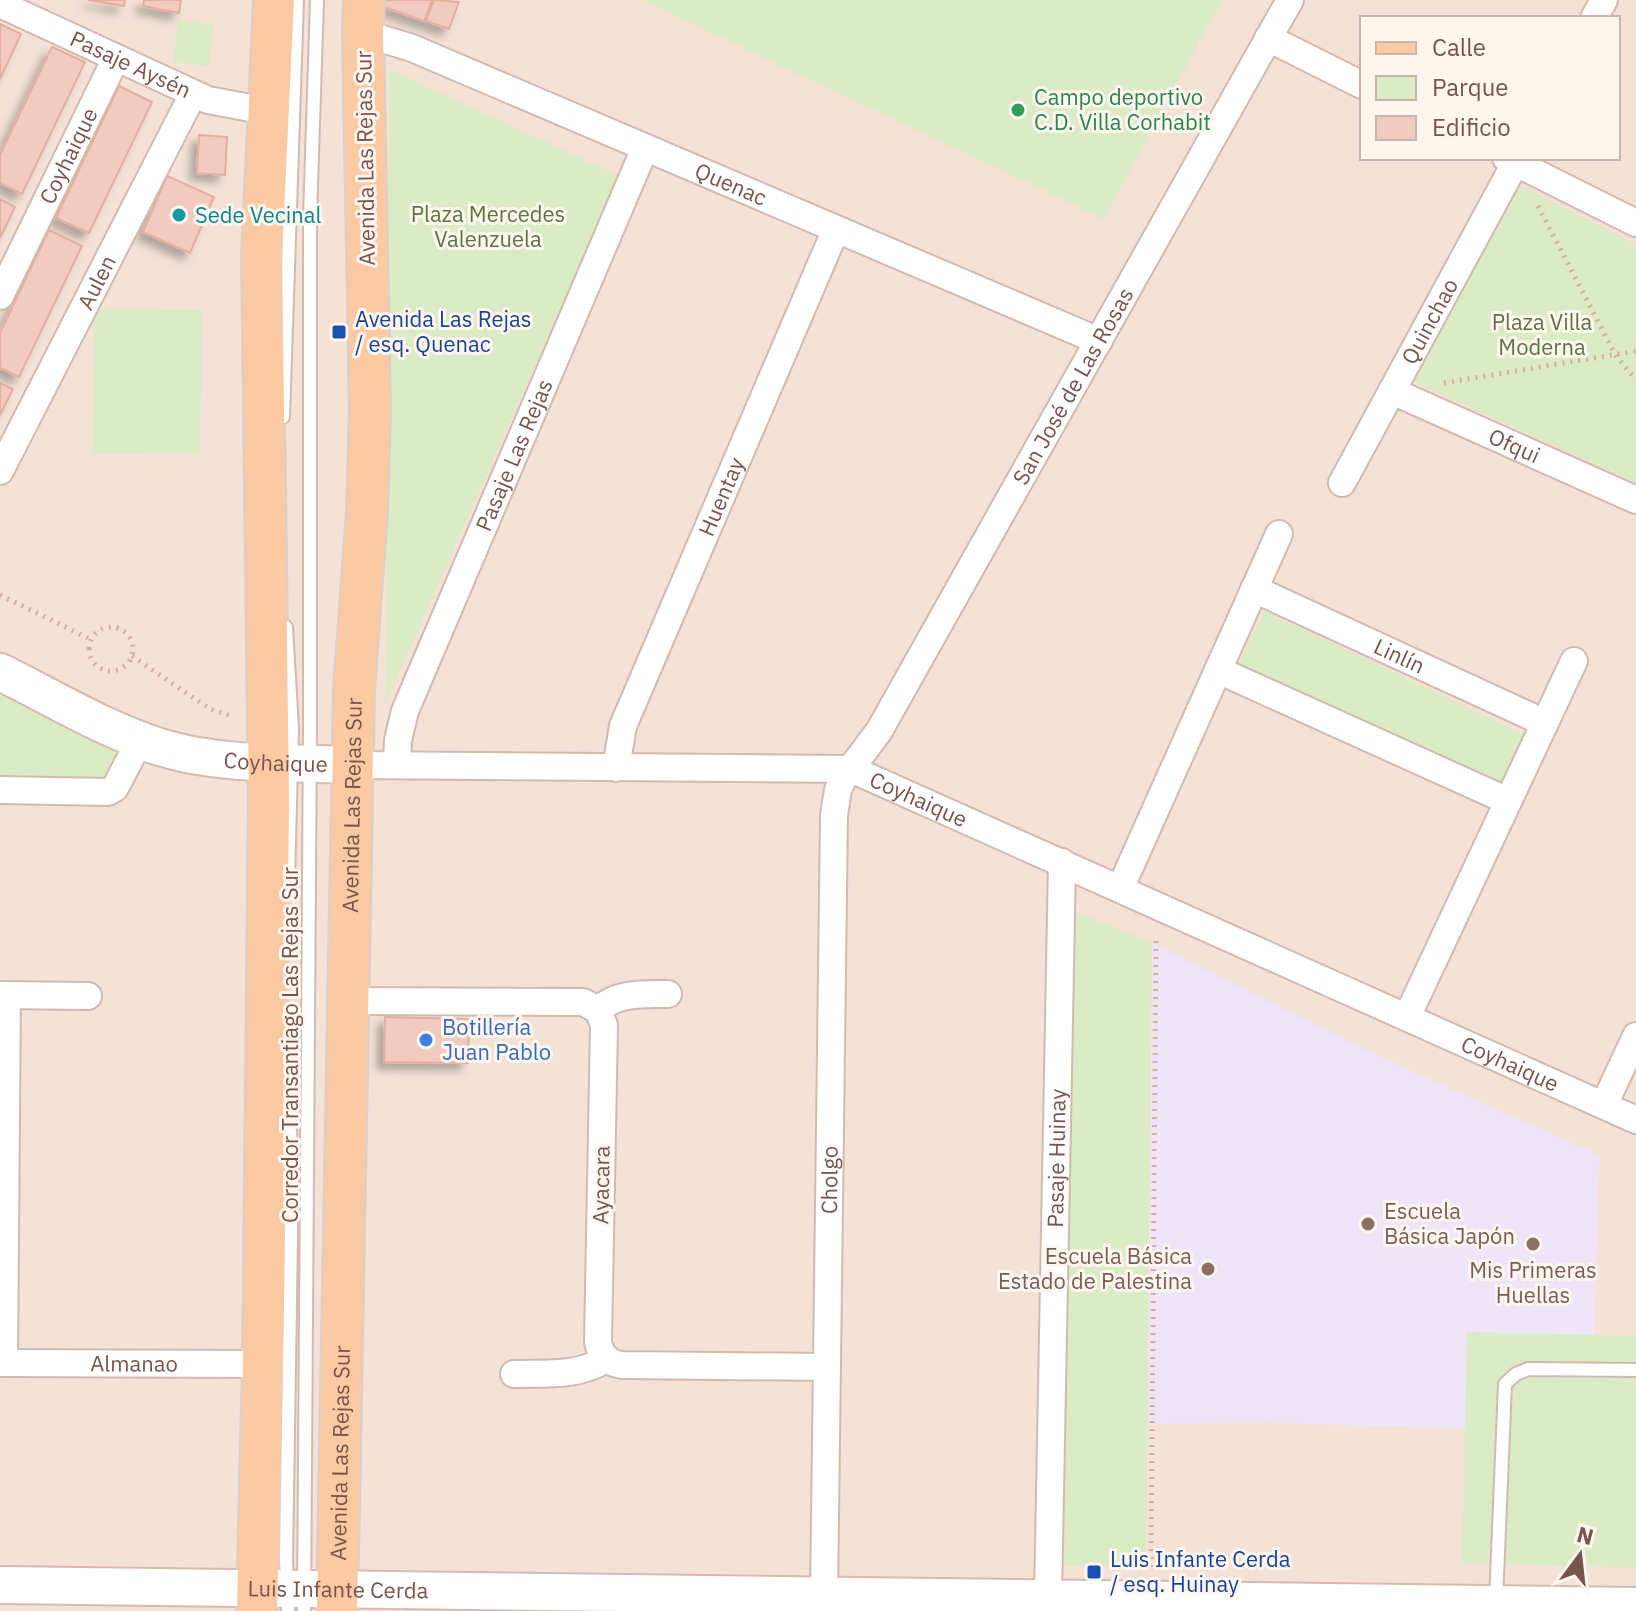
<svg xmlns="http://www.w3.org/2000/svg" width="1636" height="1611" font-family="'IBM Plex Sans',sans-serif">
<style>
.residential{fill:#f4e2d7;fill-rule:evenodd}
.commercial{fill:#fde1dd}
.education{fill:#eee5f9}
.green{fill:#dbebc6}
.building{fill:#f2cbc0;stroke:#e5afa0;stroke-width:2;filter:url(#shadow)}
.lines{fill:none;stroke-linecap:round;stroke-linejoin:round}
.lane-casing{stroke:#d2bab0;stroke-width:16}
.street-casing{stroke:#d2bab0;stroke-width:30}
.secondary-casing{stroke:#d7bab0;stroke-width:40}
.primary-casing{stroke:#d9cfcd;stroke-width:44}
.path{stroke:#d8aea2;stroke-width:5;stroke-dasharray:2 6;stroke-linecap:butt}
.lane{stroke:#fff;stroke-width:12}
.street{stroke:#fff;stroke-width:26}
.secondary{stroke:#fff;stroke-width:36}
.primary{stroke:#fbcaa2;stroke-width:40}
.leisure-dot{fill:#2e9e5b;stroke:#fff6ef;stroke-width:3}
.culture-dot{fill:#0f9aa8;stroke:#fff6ef;stroke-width:3}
.transit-dot{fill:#1a4fb4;stroke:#fff6ef;stroke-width:3}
.shop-dot{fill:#3f7fe0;stroke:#fff6ef;stroke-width:3}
.education-dot{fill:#8d6e63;stroke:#fff6ef;stroke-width:3}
.labels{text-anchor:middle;stroke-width:6;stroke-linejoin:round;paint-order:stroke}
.street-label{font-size:22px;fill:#78544c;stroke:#fff6ef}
.leisure-label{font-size:22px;fill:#27864d;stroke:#fff6ef;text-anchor:start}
.park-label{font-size:22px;fill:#5a7741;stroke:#fff6ef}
.culture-label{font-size:22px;fill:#0d838f;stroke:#fff6ef;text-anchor:start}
.transit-label{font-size:22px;fill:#164399;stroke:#fff6ef;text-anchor:start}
.shop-label{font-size:22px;fill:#366cbe;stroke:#fff6ef;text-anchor:start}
.education-label{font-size:22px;fill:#785e54;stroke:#fff6ef;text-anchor:start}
</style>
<defs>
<filter id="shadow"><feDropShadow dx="-7" dy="7" stdDeviation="4" flood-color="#0004"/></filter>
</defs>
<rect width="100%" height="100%" fill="#fdf1e9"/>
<!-- residential -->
<path class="residential" d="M0,0H1636V1611H0ZM1362,18H1618V158H1362Z"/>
<!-- commercial -->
<path class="commercial" d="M384,0H462L450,33L384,8Z"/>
<!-- education -->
<path class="education" d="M1152,943L1376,1055L1600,1156L1594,1335L1468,1332L1465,1428L1268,1423L1149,1424Z"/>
<!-- green -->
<path class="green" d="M642,0H1222L1104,219Z
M178,20L214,25L208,66L173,62Z
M389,69L619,176L385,705Z
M1517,184L1636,245V483L1409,380Z
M94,309L202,310L200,455L93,454Z
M1264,611L1528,736L1502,790L1238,665Z
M0,692L119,752L100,785L0,782Z
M1064,907L1152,943L1146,1565L1052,1566Z
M1467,1332L1636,1336V1568L1462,1563Z"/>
<!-- building -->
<path class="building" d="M88,0H125L124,6Z
M144,0H181L179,13L143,6Z
M385,0H432L424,21L384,7Z
M434,0L459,2L449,29L426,21Z
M0,24L21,34L0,79Z
M52,47L85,62L22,194L0,183V155Z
M119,86L152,102L89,233L56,218Z
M199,135L227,137L225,175L197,173Z
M167,176L214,197L190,253L143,232Z
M0,199L15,207L0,238Z
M49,230L82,246L19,377L0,368V333Z
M0,383L13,389L0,415Z
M385,1017L469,1019L468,1063L384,1062Z"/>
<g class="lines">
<!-- lane casing -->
<g class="lane-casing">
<path id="lane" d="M283,417L297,0
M286,627L292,729L288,880
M286,1043L292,1171L286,1560L288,1611
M1496,1601L1505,1384L1516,1374L1528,1369L1636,1370
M304,1611L310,730V217L317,0"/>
</g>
<!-- street casing -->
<g class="street-casing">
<g id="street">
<path id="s1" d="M0,4L208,100L267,111"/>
<path d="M1594,18L1604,0"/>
<path id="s2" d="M363,33L412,48L1099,341"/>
<path d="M1268,38L1362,85"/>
<path d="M1506,158L1636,223"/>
<path id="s3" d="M0,296L116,58"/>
<path id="s4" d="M1392,391L1636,500"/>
<path id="s5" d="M0,471L193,94"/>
<path id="s6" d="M1342,483L1518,158"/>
<path id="s7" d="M1254,589L1545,723"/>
<path d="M1218,670L1508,801"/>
<path id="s8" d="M397,764L398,740L405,711L645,148"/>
<path id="s9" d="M353,765L851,769L1636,1120"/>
<path id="s10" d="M616,768L623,726L836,229"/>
<path d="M0,790L108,792L115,788L140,740"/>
<path d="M1120,889L1279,534"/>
<path d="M0,995L88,996"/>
<path d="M348,1001L583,1002L598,1010L604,1025L598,1342C601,1356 608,1363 622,1365L827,1367"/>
<path d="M598,1010C618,992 643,994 668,994"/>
<path d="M1407,1017L1574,661"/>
<path d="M1604,1105L1636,1036"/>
<path d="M4,1362L7,995"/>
<path id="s11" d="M0,1363L263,1364"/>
<path d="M514,1374C546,1373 578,1377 606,1359"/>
<path id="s12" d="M824,1596L834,815L838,790L843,779L879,731L1290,0"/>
<path id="s13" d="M1048,1598L1062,862"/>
</g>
</g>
<!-- secondary casing -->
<g class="secondary-casing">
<g id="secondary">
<path id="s14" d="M0,672C51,697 109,732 163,748C223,766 291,762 353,765"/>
<path id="s15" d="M0,1585L1636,1606"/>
</g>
</g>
<!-- primary casing -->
<g class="primary-casing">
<g id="primary">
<path d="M257,1611L263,1364L269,798L262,254L274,0"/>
<path id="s16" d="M337,1611L354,690L367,512L370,411L363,33L364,0"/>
</g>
</g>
<!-- path -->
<path class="path" d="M1538,206L1616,356L1636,380
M1444,383L1636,351
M0,595L90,639
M89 649a22 22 0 1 1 44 0a22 22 0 1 1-44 0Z
M132,656L210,709L234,717
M1151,1567L1156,937"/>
<!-- lane -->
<use href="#lane" class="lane"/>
<!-- street -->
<use href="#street" class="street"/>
<!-- secondary -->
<use href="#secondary" class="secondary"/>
<!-- primary -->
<use href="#primary" class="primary"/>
</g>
<!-- markers -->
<circle class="leisure-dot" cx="1018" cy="110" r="8"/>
<circle class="culture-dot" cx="179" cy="215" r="8"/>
<g class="transit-dot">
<rect x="331" y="324" width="16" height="16" rx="4"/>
<rect x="1086" y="1564" width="16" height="16" rx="4"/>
</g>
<circle class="shop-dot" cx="426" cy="1040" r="8"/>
<g class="education-dot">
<circle cx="1368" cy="1224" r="8"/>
<circle cx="1533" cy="1244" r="8"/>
<circle cx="1208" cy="1269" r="8"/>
</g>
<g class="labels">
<!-- street labels -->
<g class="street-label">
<text dy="8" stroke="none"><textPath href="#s1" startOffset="144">Pasaje Aysén</textPath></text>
<text dy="8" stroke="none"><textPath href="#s3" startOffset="156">Coyhaique</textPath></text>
<text transform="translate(365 158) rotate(-91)" y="8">Avenida Las Rejas Sur</text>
<text dy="8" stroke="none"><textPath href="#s2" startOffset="398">Quenac</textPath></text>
<text dy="8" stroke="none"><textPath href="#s5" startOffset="212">Aulen</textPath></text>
<text dy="8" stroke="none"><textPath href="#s6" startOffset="184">Quinchao</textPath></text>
<text dy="8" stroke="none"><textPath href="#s12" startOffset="1274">San José de Las Rosas</textPath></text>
<text dy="8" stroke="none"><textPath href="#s4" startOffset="134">Ofqui</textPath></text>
<text dy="8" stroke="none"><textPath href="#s8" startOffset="332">Pasaje Las Rejas</textPath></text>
<text dy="8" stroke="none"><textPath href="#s10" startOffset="292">Huentay</textPath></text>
<text dy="8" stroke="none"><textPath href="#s7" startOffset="160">Linlín</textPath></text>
<text dy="8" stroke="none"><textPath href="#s14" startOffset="294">Coyhaique</textPath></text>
<text dy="8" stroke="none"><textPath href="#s9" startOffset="572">Coyhaique</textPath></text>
<text dy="8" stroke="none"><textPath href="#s16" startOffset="806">Avenida Las Rejas Sur</textPath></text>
<text transform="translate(290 1045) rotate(-90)" y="8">Corredor Transantiago Las Rejas Sur</text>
<text dy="8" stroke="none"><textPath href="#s9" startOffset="1220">Coyhaique</textPath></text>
<text dy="8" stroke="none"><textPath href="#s13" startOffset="440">Pasaje Huinay</textPath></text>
<text dy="8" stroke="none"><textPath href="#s12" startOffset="416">Cholgo</textPath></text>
<text transform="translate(601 1185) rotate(-89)" y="8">Ayacara</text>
<text dy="8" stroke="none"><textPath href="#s11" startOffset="134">Almanao</textPath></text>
<text dy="8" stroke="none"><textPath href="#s16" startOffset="158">Avenida Las Rejas Sur</textPath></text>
<text dy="8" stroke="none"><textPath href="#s15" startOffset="338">Luis Infante Cerda</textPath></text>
</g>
<!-- leisure labels -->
<g class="leisure-label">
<text x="1034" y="105">Campo deportivo<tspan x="1034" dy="25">C.D. Villa Corhabit</tspan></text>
</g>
<!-- park labels -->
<g class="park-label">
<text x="488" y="222">Plaza Mercedes<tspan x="488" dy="25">Valenzuela</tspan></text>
<text x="1542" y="330">Plaza Villa<tspan x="1542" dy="25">Moderna</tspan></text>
</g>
<!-- culture labels -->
<g class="culture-label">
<text x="195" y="223">Sede Vecinal</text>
</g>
<!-- transit labels -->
<g class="transit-label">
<text x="355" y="327">Avenida Las Rejas<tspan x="355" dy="25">/ esq. Quenac</tspan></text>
<text x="1110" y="1567">Luis Infante Cerda<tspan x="1110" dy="25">/ esq. Huinay</tspan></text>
</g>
<!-- shop labels -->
<g class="shop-label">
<text x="442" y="1035">Botillería<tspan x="442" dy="25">Juan Pablo</tspan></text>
</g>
<!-- education labels -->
<g class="education-label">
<text x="1384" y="1219">Escuela<tspan x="1384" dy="25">Básica Japón</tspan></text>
<text x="1192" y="1264" text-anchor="end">Escuela Básica<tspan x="1192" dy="25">Estado de Palestina</tspan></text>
<text x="1533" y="1278" text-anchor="middle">Mis Primeras<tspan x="1533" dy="25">Huellas</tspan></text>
</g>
</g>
<!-- legend -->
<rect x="1360" y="16" width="260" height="144" fill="#fff6ef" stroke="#c9b5ae" stroke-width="2"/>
<rect x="1376" y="42" width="40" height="12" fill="#fbcaa2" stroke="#c9b5ae" stroke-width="2"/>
<text x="1432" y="56" font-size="24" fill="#78544c">Calle</text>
<rect x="1376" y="76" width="40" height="24" fill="#dbebc6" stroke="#c9b5ae" stroke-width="2"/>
<text x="1432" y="96" font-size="24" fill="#78544c">Parque</text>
<rect x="1376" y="116" width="40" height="24" fill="#f2cbc0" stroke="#c9b5ae" stroke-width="2"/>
<text x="1432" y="136" font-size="24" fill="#78544c">Edificio</text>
<!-- north arrow -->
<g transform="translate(1580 1555) rotate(15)" stroke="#fff6ef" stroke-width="6" paint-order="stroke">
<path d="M0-6L14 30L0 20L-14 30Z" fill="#78544c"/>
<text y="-12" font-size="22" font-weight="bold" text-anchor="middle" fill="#78544c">N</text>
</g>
</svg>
